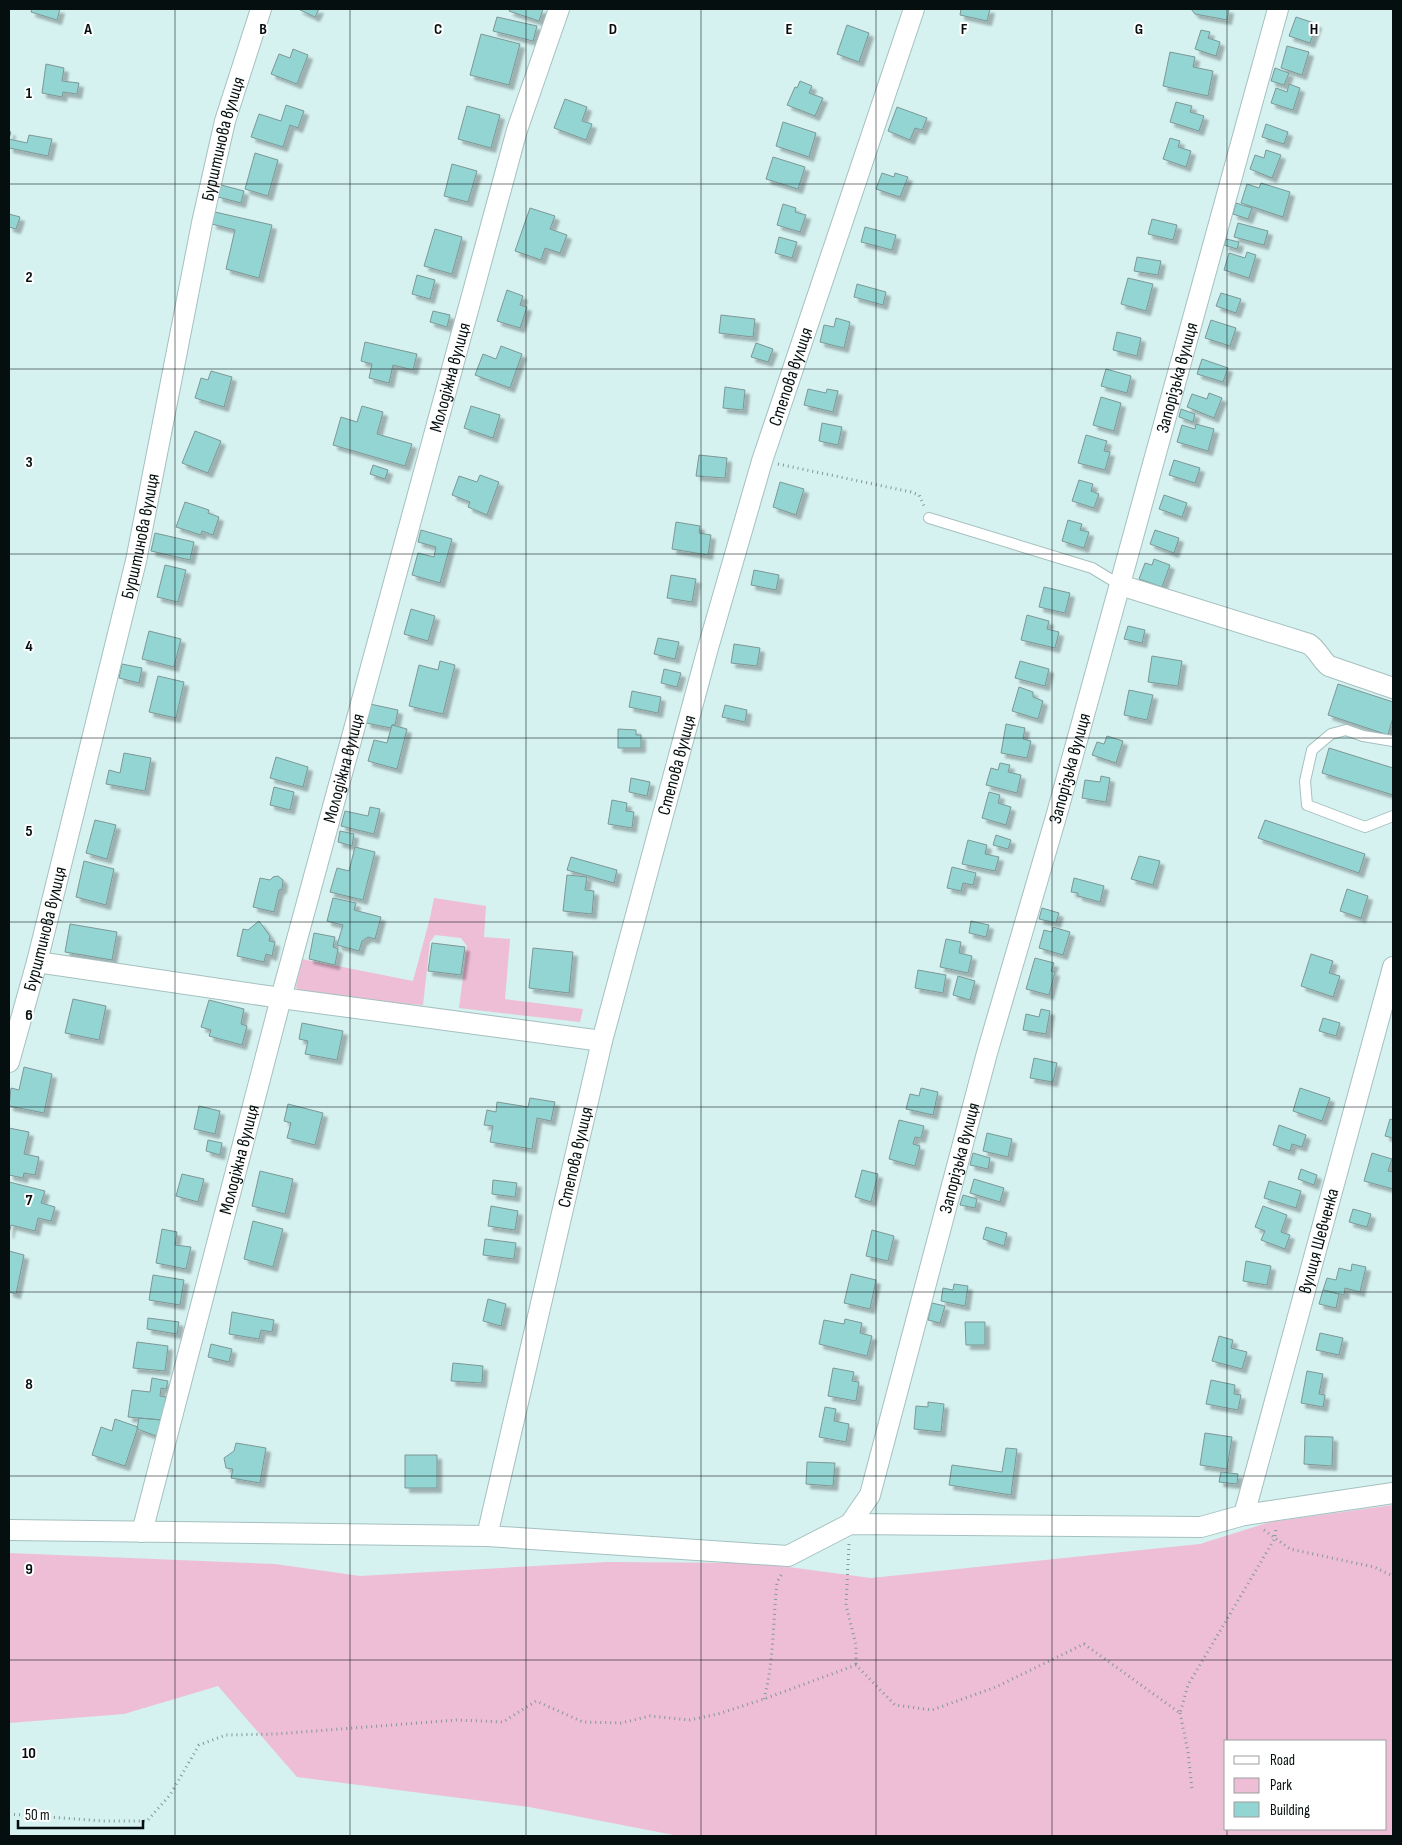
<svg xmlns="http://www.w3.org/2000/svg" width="1402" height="1845" font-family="'Sofia Sans Condensed',sans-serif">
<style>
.green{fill:#eebed6;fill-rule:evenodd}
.building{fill:#93d5d3;stroke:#7d9796;filter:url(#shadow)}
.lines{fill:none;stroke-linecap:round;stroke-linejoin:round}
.service-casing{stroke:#a5c0bf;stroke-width:12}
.minor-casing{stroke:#a5c0bf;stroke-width:22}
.path{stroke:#839897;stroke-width:3;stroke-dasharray:1 4;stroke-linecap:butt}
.service{stroke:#fff;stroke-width:10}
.minor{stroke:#fff;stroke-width:20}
.grid{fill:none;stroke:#060f0f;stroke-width:1;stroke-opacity:0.55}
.labels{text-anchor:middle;stroke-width:4;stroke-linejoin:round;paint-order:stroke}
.street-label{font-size:18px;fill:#060f0f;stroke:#fff}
.grid-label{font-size:16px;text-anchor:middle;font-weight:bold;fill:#060f0f;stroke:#fff;stroke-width:4;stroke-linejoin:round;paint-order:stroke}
</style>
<defs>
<filter id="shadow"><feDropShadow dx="4.5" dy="4.5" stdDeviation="1" flood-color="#0004"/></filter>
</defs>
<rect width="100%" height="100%" fill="#d5f1f0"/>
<!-- green -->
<path class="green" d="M434,898L486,906L484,937L510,939L505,999L583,1009L580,1022L459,1008L467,946L461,938L435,935L430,942L423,1005L356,1000L300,993L296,987L302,959L413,981L430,918Z
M1393,1505V1836H679L529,1807L297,1777L218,1686L124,1714L9,1723V1553L275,1564L360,1576L607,1562L758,1563L871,1578L1200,1544L1270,1522ZM1226,1741H1386V1829H1226Z"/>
<!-- building -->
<path class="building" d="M32,9H60L57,20L31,12Z
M298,9H319L315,17Z
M510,9H543L539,21L509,11Z
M961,9H990L987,21L960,15Z
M1191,9H1229L1227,20L1195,14Z
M497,17L537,26L533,41L493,31Z
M1296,17L1317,24L1310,43L1289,36Z
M847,25L869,33L859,62L837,54Z
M1201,30L1210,32L1208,38L1220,42L1216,56L1195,49Z
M481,34L520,44L509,85L470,75Z
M1287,46L1309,52L1302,75L1281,68Z
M293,49L308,55L297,84L271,74L279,54L290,58Z
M1170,52L1195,57L1193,67L1213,71L1208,96L1163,86Z
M46,64L64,68L62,81L79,83L77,94L63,92L62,97L42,93Z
M1275,68L1289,73L1284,85L1271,81Z
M800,81L812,86L809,93L823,98L815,116L787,105L795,87L797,88Z
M1289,84L1300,88L1293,110L1271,103L1276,88L1287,92Z
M565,99L587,107L582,121L592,124L586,140L554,128Z
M1176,102L1192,106L1190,112L1204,116L1199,131L1170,122Z
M286,105L304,111L298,128L290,125L283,147L251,137L259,114L281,121Z
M467,106L500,115L491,148L458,139Z
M897,107L927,118L922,130L915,128L910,140L888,131Z
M783,122L816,133L809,157L776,146Z
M1266,124L1288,132L1284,144L1262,137Z
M9,131L11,132L9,139L27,143L29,135L52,139L48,156L9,148Z
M1170,138L1180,141L1178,147L1191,151L1186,167L1163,159Z
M1266,150L1281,155L1272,178L1250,169L1255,155L1264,158Z
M255,153L278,160L268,196L245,189Z
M773,157L805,167L798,189L766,179Z
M452,164L477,171L468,202L444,196Z
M882,173L894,177L895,173L908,177L900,197L876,189Z
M1261,183L1290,192L1283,217L1241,203L1247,184L1259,188Z
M221,185L244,191L241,203L218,197Z
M1236,203L1252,208L1248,219L1233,214Z
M783,204L796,208L795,212L806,215L800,232L777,225Z
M530,208L555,216L550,229L567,235L560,253L545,248L541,260L515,251Z
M215,212L272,225L259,278L226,269L235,230L212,224Z
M9,214L20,217L16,229L9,227Z
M1152,219L1177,225L1173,240L1148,234Z
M1238,223L1268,231L1264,245L1234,237Z
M865,227L896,235L892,250L861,242Z
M435,229L462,237L452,274L424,266Z
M779,237L797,242L792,258L775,253Z
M1226,239L1239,242L1237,249L1224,245Z
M1247,252L1256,255L1249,278L1224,270L1229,253L1245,258Z
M1137,257L1161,261L1158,275L1134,271Z
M417,275L435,280L430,299L412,294Z
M1128,278L1153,284L1146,311L1121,304Z
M857,284L886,292L883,305L854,297Z
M507,290L523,296L520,305L527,307L520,328L497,321Z
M1221,293L1241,299L1236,313L1216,306Z
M433,311L450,315L447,327L430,322Z
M721,315L755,319L753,337L719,333Z
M836,318L850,322L844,348L820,342L824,325L834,327Z
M1211,320L1236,328L1230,346L1205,338Z
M1117,332L1141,338L1137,356L1113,350Z
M365,342L417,354L413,370L393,365L389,383L369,378L372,364L361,361Z
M756,343L773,349L768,362L751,357Z
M501,346L522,354L510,388L475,375L483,354L496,359Z
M1202,359L1228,368L1223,382L1197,374Z
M1106,369L1131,376L1127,393L1101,386Z
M211,371L232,377L224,407L195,398L201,378L208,380Z
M725,387L745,390L743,410L723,408Z
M808,389L826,393L827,389L838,391L833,412L804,405Z
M1209,393L1222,398L1214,418L1187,407L1192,394L1207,399Z
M1101,397L1121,403L1114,431L1093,425Z
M362,406L383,412L377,434L412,444L405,466L333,445L341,417L357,422Z
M471,406L500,415L493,438L464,428Z
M1181,409L1195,414L1193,422L1179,417Z
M822,423L842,427L838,445L819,441Z
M1196,424L1214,429L1208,451L1177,442L1182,425L1195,429Z
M195,431L221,441L208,473L182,463Z
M1086,435L1107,441L1104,451L1110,452L1105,470L1078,463Z
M699,455L727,458L725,478L696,476Z
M1174,460L1200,468L1195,483L1169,475Z
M373,465L388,470L385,479L370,474Z
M480,475L499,482L487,515L468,507L470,502L452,495L459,476L477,482Z
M1079,480L1093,484L1091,491L1099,494L1094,508L1072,501Z
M780,482L804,489L796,515L773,507Z
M1164,495L1187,503L1182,517L1159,509Z
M185,502L209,510L208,513L219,517L213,535L202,531L201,535L176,527Z
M1068,520L1082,524L1080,530L1089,532L1084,548L1062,541Z
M676,522L700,526L699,533L711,535L708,555L672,549Z
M421,530L452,539L440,583L412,575L418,553L434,557L436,547L418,542Z
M1155,530L1179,538L1174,553L1150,544Z
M155,533L194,542L190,560L151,551Z
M1154,559L1170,565L1162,587L1139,579L1145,563L1152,565Z
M165,565L186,570L178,602L157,597Z
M754,570L779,575L776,590L751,585Z
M671,575L696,579L692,602L667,598Z
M1044,587L1070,593L1065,613L1039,607Z
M411,609L435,616L428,641L404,634Z
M1027,615L1049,621L1047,629L1059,632L1055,648L1021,640Z
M1128,626L1145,630L1142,643L1124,639Z
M149,631L181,639L174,667L142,659Z
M658,638L679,642L675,659L654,654Z
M734,644L760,648L757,666L731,663Z
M1152,656L1182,661L1178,686L1148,682Z
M440,661L455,665L443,714L409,706L419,665L438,670Z
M1020,661L1049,669L1045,686L1015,678Z
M122,664L142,668L139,683L119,678Z
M664,669L681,673L677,687L661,683Z
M158,676L184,682L176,718L149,712Z
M1338,684L1393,702V717L1388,735L1328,715Z
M1019,687L1033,692V697L1043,701L1038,719L1012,711Z
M1129,690L1153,695L1147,720L1124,715Z
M632,691L661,697L658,713L629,707Z
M370,704L398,710L395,725H392L391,728L366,723Z
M725,705L747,710L745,722L722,717Z
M1006,724L1025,728L1023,739L1031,741L1027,758L1001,753Z
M392,725L407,729L397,769L368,761L374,740L387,743Z
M618,729L636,730V735H641V748H618Z
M1107,736L1123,741L1116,763L1092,755L1097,742L1104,744Z
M1329,748L1393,768V795L1322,773Z
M124,753L151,758L145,791L106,784L109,770L120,773Z
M276,757L308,767L303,787L270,778Z
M1000,763L1010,765L1008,772L1021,775L1017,793L986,785L991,768L998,770Z
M1101,776L1110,778L1106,802L1082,798L1085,780L1100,782Z
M631,778L650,782L647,796L629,792Z
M274,787L294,792L290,810L270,805Z
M989,792L1000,795L998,803L1011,807L1006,825L982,818Z
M612,800L627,803L626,811L634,812L632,828L608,824Z
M370,807L380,809L374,834L341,826L345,811L368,816Z
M95,820L116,825L107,859L86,853Z
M1265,820L1365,854L1359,873L1258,838Z
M340,831L354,834L352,846L338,842Z
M996,835L1011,840L1008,849L993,845Z
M968,840L987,845L985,854L999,857L995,871L962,864Z
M355,847L375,852L363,900L330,892L337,868L349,871Z
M1139,856L1160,861L1153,885L1131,879Z
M571,857L617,870L614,883L567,870Z
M84,861L114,869L106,905L76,897Z
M952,867L976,873L973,885L963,883L961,891L947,888Z
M567,875L587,877L585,890L594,891L592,914L563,911Z
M278,876L283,880L282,889L279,890L274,912L253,907L260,878L270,880L273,877Z
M1074,878L1104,886L1100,902L1078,896V893L1071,892Z
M1347,889L1368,896L1361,918L1340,911Z
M333,898L356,903L354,910L381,917L375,939L368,937L362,941L359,951L337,945L343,925L327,921Z
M1042,908L1059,913L1056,923L1039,919Z
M259,921L270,936L269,941L275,942L272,956L266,954L264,962L237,956L243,929L248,930Z
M971,921L989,925L986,937L969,933Z
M70,924L117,932L112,960L65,952Z
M1053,927L1070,932L1063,955L1039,948L1044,930L1052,932Z
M314,933L335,937L333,947L338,949L335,965L309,959Z
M946,939L961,942L959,953L972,956L968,973L940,967Z
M432,943L465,947L461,975L428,971Z
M533,948L573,952L569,993L529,988Z
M1311,954L1333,961L1329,973L1340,976L1333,997L1301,986Z
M1035,958L1054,963L1051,971L1055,972L1049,995L1026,989Z
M918,970L946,975L943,993L915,988Z
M958,976L975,981L970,1000L953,995Z
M73,999L106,1006L99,1040L65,1033Z
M209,1000L244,1009L241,1024L247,1026L242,1045L209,1036L211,1030L201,1027Z
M1041,1009L1050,1011L1046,1034L1023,1030L1026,1014L1039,1017Z
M1323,1018L1340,1023L1336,1036L1319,1031Z
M302,1023L343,1031L337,1060L305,1054L308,1041L299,1039Z
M1034,1058L1057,1063L1053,1082L1030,1078Z
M24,1067L52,1074L44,1113L9,1106L11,1088L19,1090Z
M921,1088L938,1092L933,1115L906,1109L910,1094L919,1096Z
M1300,1088L1330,1098L1322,1121L1293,1111Z
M530,1098L555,1102L551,1121L537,1118L532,1149L490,1142L493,1126L484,1125L487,1110L496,1112L497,1102L528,1107Z
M288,1104L323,1113L315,1145L287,1138L291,1123L284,1121Z
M199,1106L220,1111L215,1134L194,1129Z
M1390,1119L1393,1120V1138L1385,1136Z
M899,1120L924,1126L921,1138L915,1137L913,1144L920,1146L915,1166L889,1159Z
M1279,1125L1306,1135L1302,1147L1292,1144L1290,1151L1273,1145Z
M9,1128L29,1132L24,1154L39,1157L35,1175L24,1173L23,1178L9,1175Z
M987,1133L1012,1139L1008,1157L983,1151Z
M208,1140L222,1143L220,1155L206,1151Z
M973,1153L990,1158L988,1169L970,1165Z
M1372,1153L1392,1159L1388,1171L1393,1172V1189L1364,1181Z
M1301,1169L1317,1175L1314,1185L1298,1179Z
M862,1170L878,1174L871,1202L855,1197Z
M260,1171L293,1179L285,1214L252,1206Z
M182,1174L204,1179L198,1202L176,1196Z
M974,1179L1004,1188L1000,1202L970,1193Z
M493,1180L517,1183L515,1197L492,1194Z
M1269,1181L1301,1191L1296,1208L1264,1198Z
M9,1182L45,1191L41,1203L55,1207L51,1221L38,1218L35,1231L11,1225L9,1234Z
M963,1195L977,1199L975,1208L960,1205Z
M491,1206L518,1211L515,1230L488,1226Z
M1263,1206L1287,1215L1281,1232L1290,1235L1285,1249L1261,1240L1265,1231L1255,1227Z
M1353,1209L1371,1214L1367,1227L1349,1222Z
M253,1221L283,1229L273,1267L244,1259Z
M986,1227L1007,1233L1004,1246L983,1239Z
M162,1229L177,1232L175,1245L191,1247L186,1269L156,1263Z
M872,1230L894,1236L888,1261L866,1256Z
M485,1239L516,1243L514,1259L483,1255Z
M9,1251L24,1255L16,1294L9,1292Z
M1246,1261L1271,1266L1267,1285L1243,1281Z
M1352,1264L1366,1267L1360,1292L1345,1288L1344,1295L1323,1290L1327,1278L1336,1280L1339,1268L1351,1271Z
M851,1274L876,1280L870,1309L844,1303Z
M153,1275L184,1280L180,1305L149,1300Z
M954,1284L968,1286L965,1306L941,1301L943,1288L953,1290Z
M1323,1290L1339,1294L1336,1308L1319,1304Z
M488,1299L506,1304L501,1326L483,1321Z
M932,1303L945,1306L940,1323L928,1320Z
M232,1312L274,1320L272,1332L261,1330L259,1339L229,1334Z
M148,1318L179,1322L177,1334L147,1329Z
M845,1319L862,1323L860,1333L872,1336L867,1356L819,1344L824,1320L844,1324Z
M965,1322H985V1345H966Z
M1320,1333L1343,1338L1339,1355L1316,1350Z
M1219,1336L1233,1340L1231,1348L1247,1352L1242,1369L1212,1361Z
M137,1342L168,1346L165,1371L133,1368Z
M211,1344L232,1349L229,1362L208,1357Z
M453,1363L483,1366L482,1383L451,1381Z
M833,1368L854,1372L852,1381L859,1382L856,1401L828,1396Z
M1307,1371L1323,1374L1319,1394L1325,1395L1323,1407L1301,1403Z
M152,1378L168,1381L166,1389L161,1388L160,1396L166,1397L162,1420L128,1417L132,1390L150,1392Z
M1211,1380L1235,1385L1234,1394L1241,1395L1238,1410L1206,1404Z
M928,1402L944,1404L941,1432L914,1429L916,1406L928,1407Z
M825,1407L836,1409L834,1421L849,1424L846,1442L819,1437Z
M139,1418L162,1420L159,1437L137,1429Z
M115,1419L138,1427L125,1466L92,1455L101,1427L112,1431Z
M1205,1433L1232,1437L1227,1469L1200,1465Z
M1305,1436L1333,1437L1332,1466L1304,1464Z
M236,1443L266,1448L260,1483L231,1478L233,1469L226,1468L224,1458L234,1451Z
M1006,1448L1017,1449L1011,1495L949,1485L952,1465L1002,1472Z
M405,1455H437V1488H405Z
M807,1462L835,1463L833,1486L806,1484Z
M1221,1472L1238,1474L1237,1484L1219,1482Z"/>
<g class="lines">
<!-- service casing -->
<g class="service-casing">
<path id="service" d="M929,518L1092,568L1120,585
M1393,741L1363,736L1346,730L1331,734L1312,750L1305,781L1307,805L1365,827L1393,816"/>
</g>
<!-- minor casing -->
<g class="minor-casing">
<g id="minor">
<path d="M1120,585L1309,644C1318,650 1321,660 1329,666L1393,688"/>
<path d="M37,962L281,998L602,1041"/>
<path id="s1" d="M9,1062L37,962L136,561L202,223L225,121L261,9"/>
<path id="s2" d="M1244,1515L1393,967"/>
<path id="s3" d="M850,1524L870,1495L987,1053L1056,817L1278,9"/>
<path d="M9,1530L487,1536L788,1556L850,1524L1201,1527L1244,1515L1393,1493"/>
<path id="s4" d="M142,1532L281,998L517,130L559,9"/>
<path id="s5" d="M487,1536L602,1041L708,648L762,461L914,9"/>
</g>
</g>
<!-- path -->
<path class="path" d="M778,464L911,492L919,495L925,508
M1264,1530L1290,1549L1374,1567L1393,1576
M849,1544L846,1605L856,1645V1665
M764,1699C774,1661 773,1621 777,1582L783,1572
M1180,1713L1188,1752L1192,1789
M9,1814L103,1821H147L170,1795L199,1745L226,1735L276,1734L457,1720L503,1722L536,1701L583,1722L621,1723L650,1716L689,1720L718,1714L764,1699L856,1665L895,1705L932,1710L996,1687L1084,1644L1180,1713L1188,1685L1275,1538L1276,1527"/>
<!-- service -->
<use href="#service" class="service"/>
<!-- minor -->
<use href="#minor" class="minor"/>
</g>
<!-- grid -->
<path class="grid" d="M175,9V1836M350,9V1836M526,9V1836M701,9V1836M876,9V1836M1052,9V1836M1227,9V1741M9,184H1393M9,369H1393M9,554H1393M9,738H1393M9,922H1393M9,1107H1393M9,1292H1393M9,1476H1393M9,1660H1393M1227,1829V1836"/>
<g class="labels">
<!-- street labels -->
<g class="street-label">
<text dy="6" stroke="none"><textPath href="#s1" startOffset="948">Бурштинова вулиця</textPath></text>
<text dy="6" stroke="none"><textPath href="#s4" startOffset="1195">Молодіжна вулиця</textPath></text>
<text dy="6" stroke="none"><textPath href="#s5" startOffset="1199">Степова вулиця</textPath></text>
<text dy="6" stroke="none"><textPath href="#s3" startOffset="1194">Запорізька вулиця</textPath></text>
<text dy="6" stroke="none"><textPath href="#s1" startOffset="542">Бурштинова вулиця</textPath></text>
<text dy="6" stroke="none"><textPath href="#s5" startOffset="794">Степова вулиця</textPath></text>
<text dy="6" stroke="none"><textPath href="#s4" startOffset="790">Молодіжна вулиця</textPath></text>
<text dy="6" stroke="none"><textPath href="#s3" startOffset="789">Запорізька вулиця</textPath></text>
<text dy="6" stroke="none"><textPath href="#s1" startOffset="138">Бурштинова вулиця</textPath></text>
<text dy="6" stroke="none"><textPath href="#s5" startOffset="389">Степова вулиця</textPath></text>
<text dy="6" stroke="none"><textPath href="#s3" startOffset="384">Запорізька вулиця</textPath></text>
<text dy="6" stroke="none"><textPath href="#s4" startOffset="385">Молодіжна вулиця</textPath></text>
<text dy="6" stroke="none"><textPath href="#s2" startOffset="284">вулиця Шевченка</textPath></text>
</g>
</g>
<g class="grid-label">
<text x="88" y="34">A</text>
<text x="263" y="34">B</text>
<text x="438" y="34">C</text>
<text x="613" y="34">D</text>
<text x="789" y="34">E</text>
<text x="964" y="34">F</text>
<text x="1139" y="34">G</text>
<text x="1314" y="34">H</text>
<text x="29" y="98">1</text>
<text x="29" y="282">2</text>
<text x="29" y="467">3</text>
<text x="29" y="651">4</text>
<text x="29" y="836">5</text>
<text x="29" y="1020">6</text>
<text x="29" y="1205">7</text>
<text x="29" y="1389">8</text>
<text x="29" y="1574">9</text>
<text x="29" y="1758">10</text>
</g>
<!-- border -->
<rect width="1402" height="1845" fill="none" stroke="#060f0f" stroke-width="20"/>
<!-- legend -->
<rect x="1224" y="1740" width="162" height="90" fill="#ffffff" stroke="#9b9f9f"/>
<rect x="1234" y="1756" width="25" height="8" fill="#ffffff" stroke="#9b9f9f"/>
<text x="1270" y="1765" font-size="15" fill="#060f0f">Road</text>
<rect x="1234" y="1778" width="25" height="15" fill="#eebed6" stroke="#9b9f9f"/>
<text x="1270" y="1790" font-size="15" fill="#060f0f">Park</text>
<rect x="1234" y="1802" width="25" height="15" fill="#93d5d3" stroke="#9b9f9f"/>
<text x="1270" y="1815" font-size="15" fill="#060f0f">Building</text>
<!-- scale -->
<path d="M18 1820v8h125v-8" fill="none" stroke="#060f0f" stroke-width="2.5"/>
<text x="25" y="1820" font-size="15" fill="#060f0f" stroke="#ffffff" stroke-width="4" paint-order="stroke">50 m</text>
</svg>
